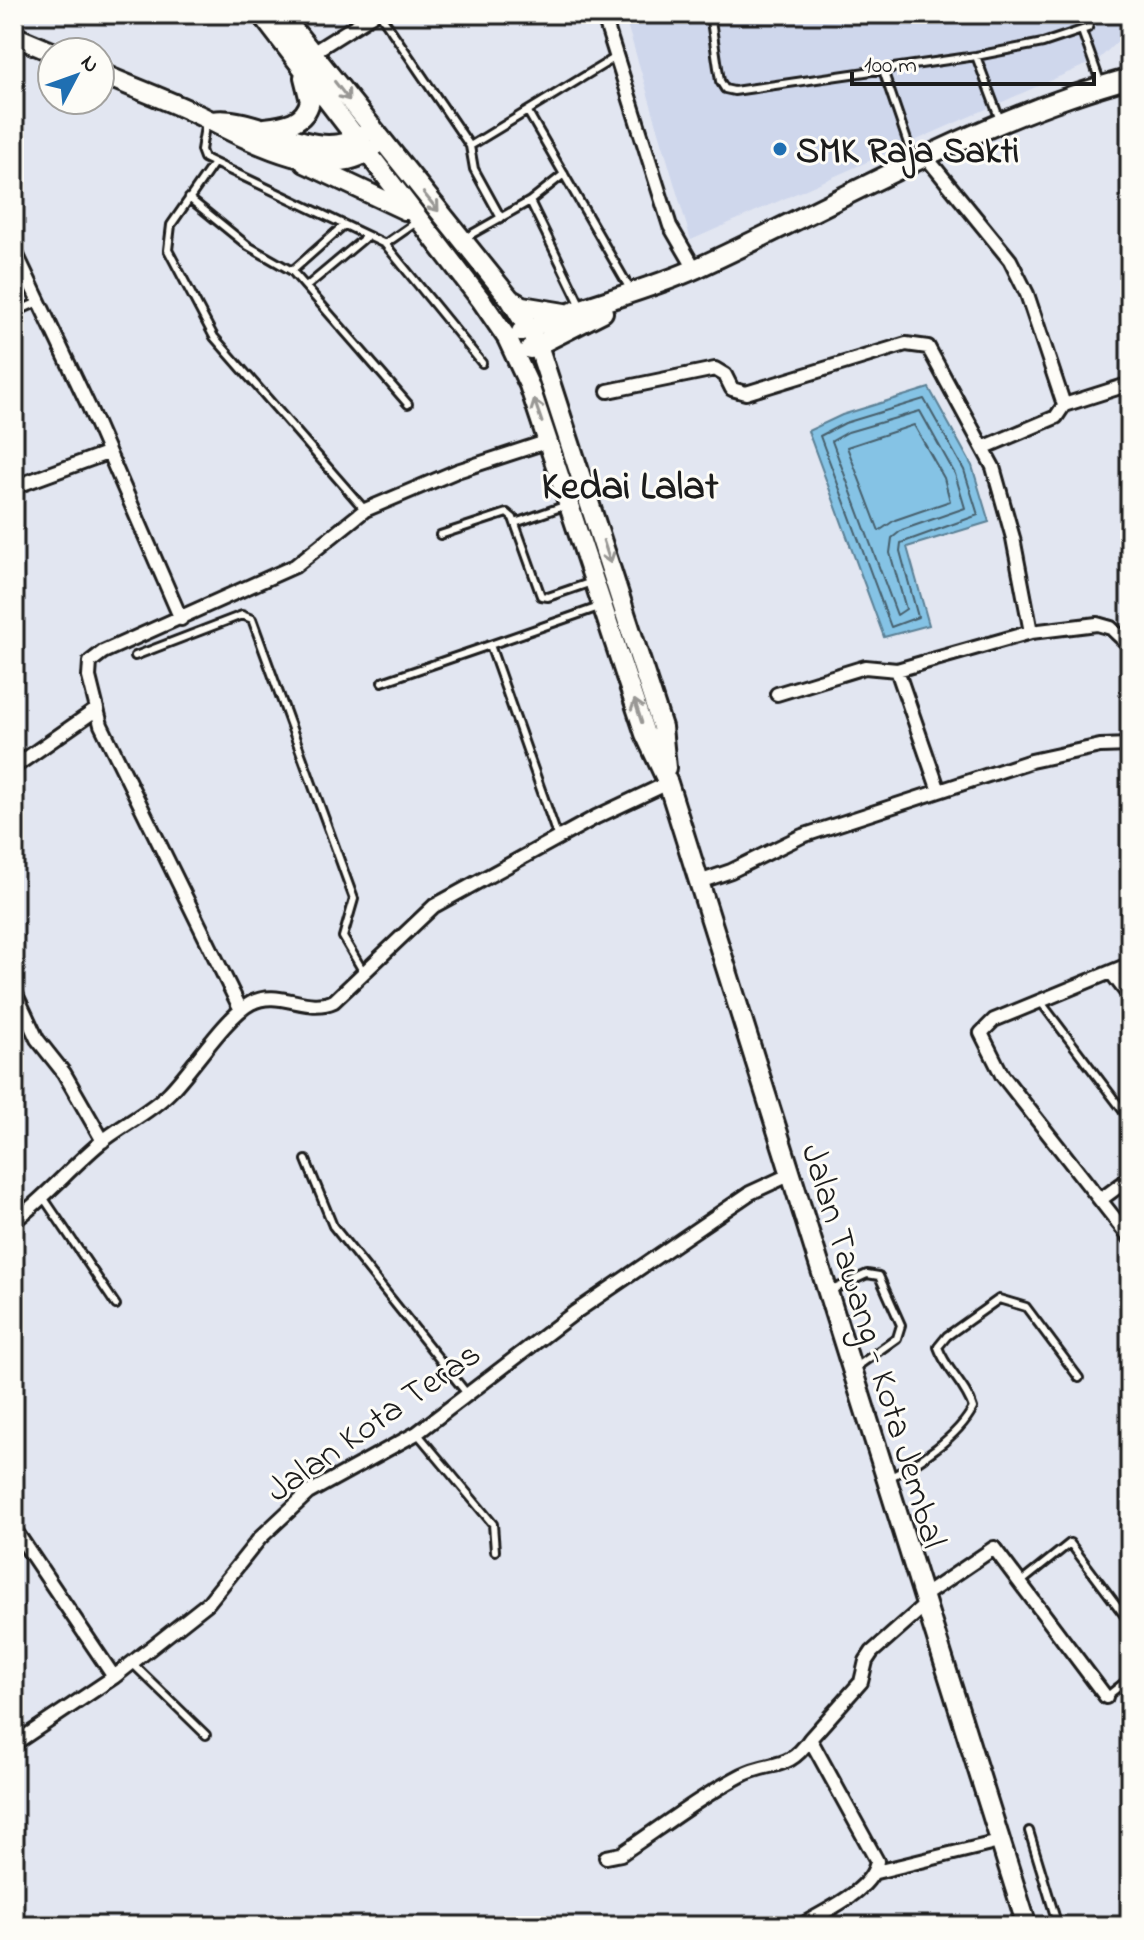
<svg xmlns="http://www.w3.org/2000/svg" width="1144" height="1940" font-family="'Indie Flower',sans-serif">
<style>
.built{fill:#cfd7ec}
.water{fill:#85c3e5;stroke:#5b8095;stroke-width:2}
.lines{fill:none;stroke-linecap:round;stroke-linejoin:round}
.shore{stroke:#465f6c;stroke-width:2}
.lane-casing{stroke:#1c1c1c;stroke-width:12}
.street-casing{stroke:#1c1c1c;stroke-width:18}
.secondary-casing{stroke:#1c1c1c;stroke-width:24}
.lane{stroke:#fdfcf7;stroke-width:6}
.street{stroke:#fdfcf7;stroke-width:12}
.secondary{stroke:#fdfcf7;stroke-width:18}
.oneway{stroke:#989794}
.poi-dot{fill:#1f6fb2;stroke:#fdfcf7;stroke-width:3}
.labels{text-anchor:middle;stroke-width:6;stroke-linejoin:round;paint-order:stroke}
.poi-label{font-size:36px;font-weight:bold;fill:#1c1c1c;stroke:#fdfcf7;text-anchor:start}
.street-label{font-size:36px;fill:#1c1c1c;stroke:#fdfcf7}
.quarter-label{font-size:40px;font-weight:bold;fill:#1c1c1c;stroke:#fdfcf7}
</style>
<rect width="100%" height="100%" fill="#e2e6f1"/>
<filter id="ink" filterUnits="userSpaceOnUse"><feTurbulence type="fractalNoise" baseFrequency=".0125" numOctaves="2"/><feDisplacementMap in="SourceGraphic" scale="16" xChannelSelector="R" yChannelSelector="G"/><feConvolveMatrix kernelMatrix="1 2 1 2 8 2 1 2 1" color-interpolation-filters="sRGB"/></filter>
<g filter="url(#ink)">
<!-- built -->
<path class="built" d="M624,14H1130V29L1099,59L691,240Z"/>
<!-- water -->
<path class="water" d="M929,388L972,466L989,522L907,547L929,625L884,637L808,431L842,415Z"/>
<g class="lines">
<!-- shore -->
<path class="shore" d="M924,399L964,470L978,515L901,543L900,551L918,617L891,627L820,436L845,423Z
M920,411L955,474L965,508L902,530L892,538L890,553L906,609L897,615L832,441L848,432Z
M914,425L944,478L950,501L895,520L879,531L847,447Z"/>
<!-- lane casing -->
<g class="lane-casing">
<path id="lane" d="M380,14L470,146L616,57
M710,14L720,81L725,89L734,91L976,56L1043,43L1088,28L1092,14
M1082,31L1101,84
M976,56L1000,120
M883,70L914,161
M528,112L630,289
M206,121L201,150L204,158L385,244L482,363
M470,146L474,169L501,218
M214,163L171,225L168,250L214,337L365,510
M564,174L530,201L581,306
M189,198L248,246L292,271L408,404
M463,239L530,201
M385,244L418,221
M292,271L344,225
M306,287L367,236
M14,313L38,302
M515,523L564,506
M440,535L507,513L513,518L541,596L548,597L592,582
M135,656L242,615L252,619L354,899L343,937L363,971
M382,682L490,645
M558,838L490,645L599,607
M1040,1001L1130,1120
M306,1160L333,1226L468,1395
M43,1197L116,1305
M830,1291L867,1274L879,1276L901,1325L897,1338L855,1368
M417,1433L493,1524L495,1551
M889,1478C918,1463 958,1437 973,1408C966,1385 946,1370 938,1347L947,1336L999,1299L1026,1307L1079,1378
M1020,1583L1070,1543L1130,1623
M132,1663L206,1735
M1106,1697L1130,1678
M1029,1831L1058,1926"/>
</g>
<!-- street casing -->
<g class="street-casing">
<path id="street" d="M603,14L670,226L695,269
M312,53L374,14
M927,158L1010,260L1027,294L1064,405L1056,417L985,447
M14,249L89,407L181,619
M608,391L715,369L725,375L732,389L746,393L906,344L928,347L993,467L1013,538L1031,632
M1064,405L1130,384
M14,487L107,453
M897,670L939,791
M777,694L865,667L897,670L1031,632L1097,624L1111,628L1130,646
M14,767L97,709
M699,882L731,871L802,836L1031,761L1100,746L1130,745
M1130,964L994,1020L981,1033L1002,1075L1130,1238
M1111,972L1130,997
M14,990L37,1039L64,1073L103,1141
M241,1010L101,725L89,677L90,662L103,652L295,566L365,510L457,471L549,441
M1100,1200L1130,1178
M14,1221C45,1198 70,1168 100,1143C122,1125 149,1113 169,1093C192,1070 226,1016 251,1003C279,988 306,1014 334,1001L434,906L596,817L668,783
M17,1533L114,1677
M922,1597L994,1548L1106,1697
M14,1744L114,1677L208,1603L260,1538L308,1493L417,1433L574,1313L750,1193L789,1175
M606,1857L621,1854C660,1828 700,1797 742,1775C772,1760 788,1772 810,1739
M876,1872L999,1842
M800,1926C824,1911 873,1891 877,1861L810,1739L861,1682L866,1661L872,1652L924,1606"/>
</g>
<!-- secondary casing -->
<g class="secondary-casing">
<path id="secondary" d="M261,14L481,300L507,338L529,385L645,734L668,783L1027,1926
M281,14L510,299L538,345L662,727L666,768
M14,36L52,52
M100,73C136,89 174,102 209,120C250,141 328,183 372,149
M212,121C261,114 315,166 363,135
M265,128C285,126 305,123 310,101L304,77
M305,163L405,210
M510,299L522,306L564,313
M521,332C577,306 640,294 697,268C839,203 978,119 1130,78
M530,349L603,312"/>
</g>
<!-- lane -->
<use href="#lane" class="lane"/>
<!-- street -->
<use href="#street" class="street"/>
<!-- secondary -->
<use href="#secondary" class="secondary"/>
</g>
<!-- one-way arrows -->
<defs><path id="oneway-shaft" d="M-6 0H5M1.5-3L5.5 0L1.5 3" fill="none" stroke-width="1.6" stroke-linecap="round" stroke-linejoin="round" transform="scale(2)"/></defs>
<g class="oneway">
<use href="#oneway-shaft" transform="translate(342 91) rotate(52)"/>
<use href="#oneway-shaft" transform="translate(431 202) rotate(51)"/>
<use href="#oneway-shaft" transform="translate(538 411) rotate(-109)"/>
<use href="#oneway-shaft" transform="translate(607 552) rotate(72)"/>
<use href="#oneway-shaft" transform="translate(638 711) rotate(-108)"/>
</g>
</g>
<!-- markers -->
<circle class="poi-dot" cx="780" cy="149" r="8"/>
<g class="labels">
<!-- poi labels -->
<g class="poi-label">
<text x="796" y="162">SMK Raja Sakti</text>
</g>
<!-- street labels -->
<g class="street-label">
<text transform="translate(876 1345) rotate(73)" y="13">Jalan Tawang - Kota Jembal</text>
<text transform="translate(372 1420) rotate(-35)" y="13">Jalan Kota Teras</text>
</g>
<!-- quarter labels -->
<g class="quarter-label">
<text x="630" y="498">Kedai Lalat</text>
</g>
</g>
<!-- margin -->
<rect width="1144" height="1940" fill="none" stroke="#fdfcf7" stroke-width="48"/>
<rect x="24" y="24" width="1096" height="1892" fill="none" stroke="#1c1c1c" stroke-width="3" filter="url(#ink)"/>
<!-- north arrow -->
<g transform="translate(76 76) rotate(49)"><circle r="38" fill="#fdfcf7" stroke="#a3a29f" stroke-width="2"/>
<path d="M0-6L14 30L0 20L-14 30Z" fill="#1f6fb2"/>
<text y="-12" font-size="22" font-weight="bold" text-anchor="middle" fill="#1c1c1c">N</text>
</g>
<!-- scale -->
<path d="M852 72v12h242v-12" fill="none" stroke="#1c1c1c" stroke-width="4"/>
<text x="864" y="72" font-size="24" fill="#1c1c1c" stroke="#fdfcf7" stroke-width="6" paint-order="stroke">100 m</text>
</svg>
